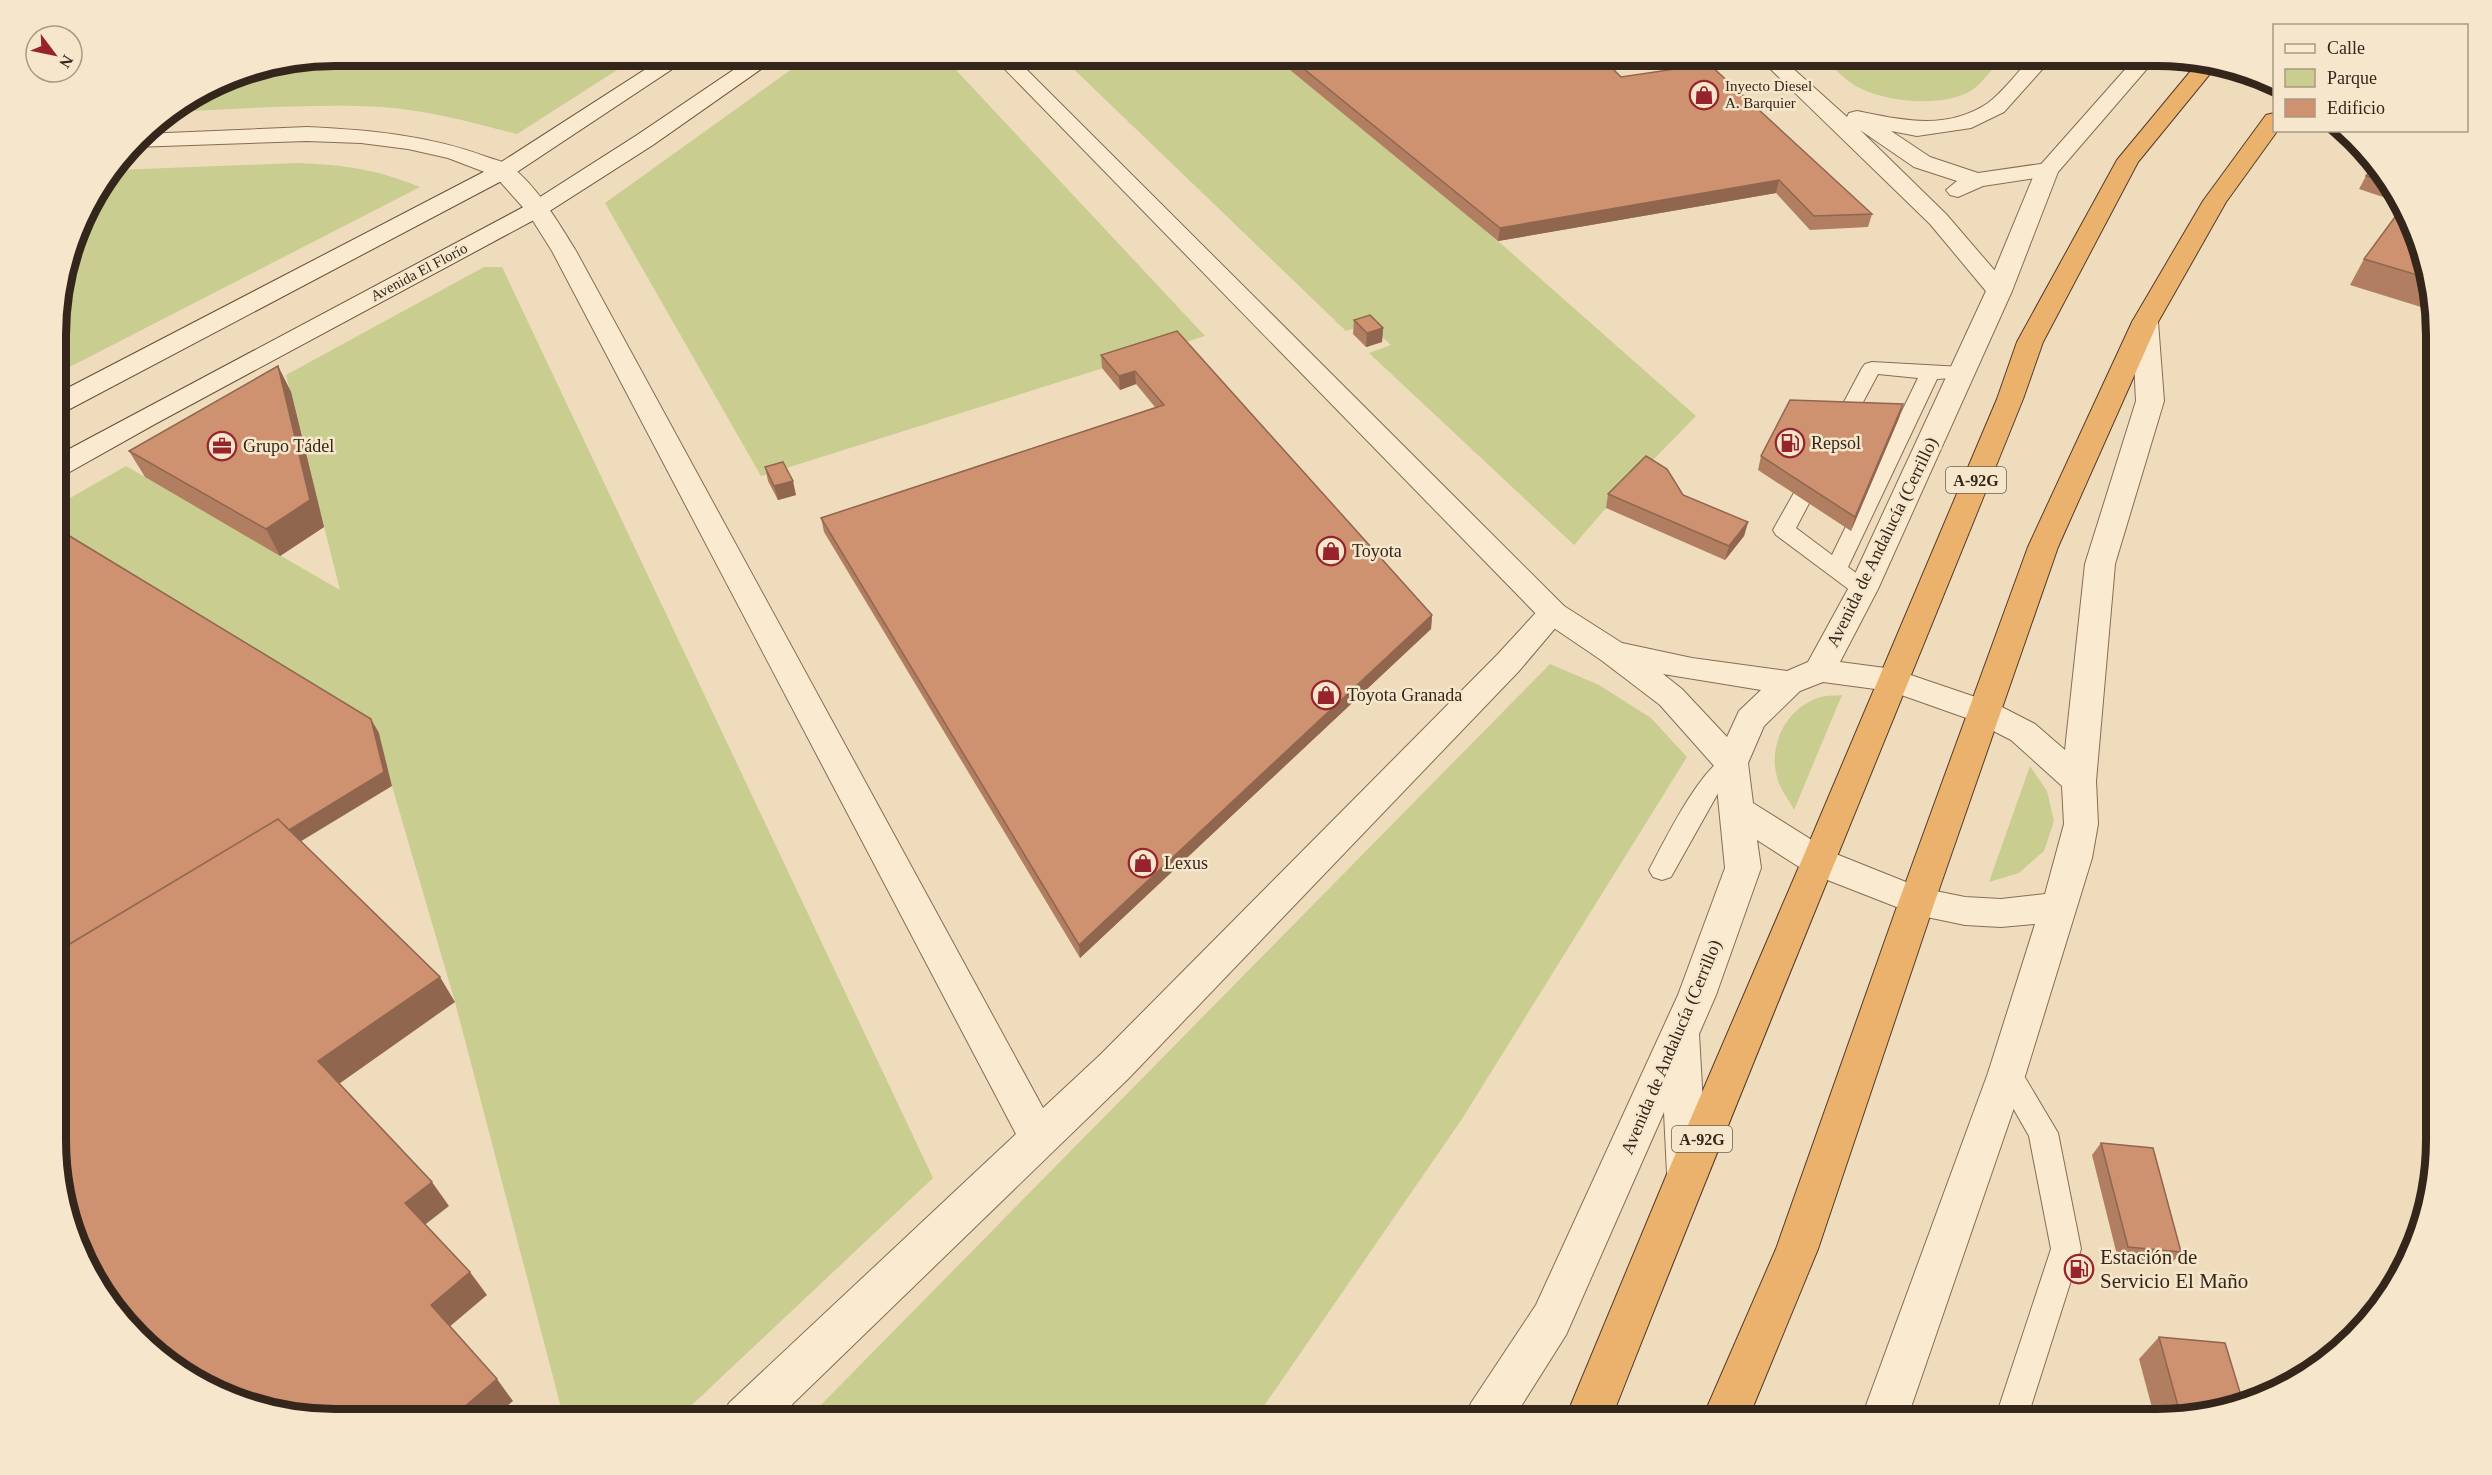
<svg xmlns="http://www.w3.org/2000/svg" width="2492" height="1475" font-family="Georgia,serif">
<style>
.green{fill:#c9cd90}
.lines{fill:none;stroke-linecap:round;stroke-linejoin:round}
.service-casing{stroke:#876c55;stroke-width:2}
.minor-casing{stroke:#876c55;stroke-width:2}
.tertiary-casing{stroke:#876c55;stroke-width:2}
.secondary-casing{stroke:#684d39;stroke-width:2}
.trunk-casing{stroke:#543b2a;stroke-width:2}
.service{fill:#faeacf;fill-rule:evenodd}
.minor{fill:#faeacf;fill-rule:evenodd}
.tertiary{fill:#faeacf;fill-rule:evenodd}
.secondary{fill:#faeacf;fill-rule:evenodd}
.trunk{fill:#ebb26d;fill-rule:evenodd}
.wall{fill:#b17e61}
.shaded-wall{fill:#90664f}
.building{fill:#ce9271;stroke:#90664f;stroke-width:1.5}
.labels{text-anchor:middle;stroke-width:5;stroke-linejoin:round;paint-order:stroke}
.far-poi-label{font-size:15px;fill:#35261b;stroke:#f6e7cc;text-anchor:start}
.far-street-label{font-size:15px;fill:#35261b;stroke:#f6e7cc}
.shield{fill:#f6e7cc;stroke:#6f6050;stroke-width:1.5}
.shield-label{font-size:16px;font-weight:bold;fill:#35261b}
.poi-label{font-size:18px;fill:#35261b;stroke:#f6e7cc;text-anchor:start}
.street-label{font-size:18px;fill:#35261b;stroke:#f6e7cc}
.near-poi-label{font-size:21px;fill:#35261b;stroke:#f6e7cc;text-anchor:start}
.rim{fill:none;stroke:#35261b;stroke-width:8}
</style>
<rect width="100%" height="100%" fill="#efdcbc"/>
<!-- green -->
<path class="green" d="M335,56H639L517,134C473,123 428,110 382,107C312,103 241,109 171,112L228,77Z
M810,56H943L1205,336L761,476L605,203Z
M1060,56H1273L1498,241L1696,416L1606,508L1574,545L1369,353L1391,345L1368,324L1346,331Z
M1819,56H2003C1994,66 1984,82 1972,90C1944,109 1878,102 1851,83C1840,75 1830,64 1819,56Z
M298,163C344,165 376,169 420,187L58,373V299L84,211L116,170Z
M484,267H502L933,1178L677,1419H564L455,1002L392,786L379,733L58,537V505L126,466L340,590L286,375Z
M1550,664L1599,685L1651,718L1687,757L1462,1119L1255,1419H807Z
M1842,695L1794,810C1789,800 1779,788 1777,777C1768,745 1786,709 1818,698C1825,695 1834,696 1842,695Z
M2030,766L2047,791L2054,821L2044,851L2019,873L1989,882Z"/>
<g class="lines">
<!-- service casing -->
<g class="service-casing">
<path id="service" d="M1872,362L1962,367L1969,369L1972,373L1969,377L1937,379L1848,567L1871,584L1874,589L1871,594L1863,596L1855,594L1776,535L1773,530L1809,466L1816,465L1823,466L1826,471L1796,528L1832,555L1918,378L1878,374L1846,434H1832L1829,430L1862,368L1865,364Z
M1731,754L1740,757L1743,763L1722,786L1671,877L1662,880L1653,877L1649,870C1664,842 1702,763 1731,754Z
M2007,1061L2017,1064L2058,1133L2081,1249L2027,1419H1995L2051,1249L2029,1136L1993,1073L1997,1064Z"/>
</g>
<!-- minor casing -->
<g class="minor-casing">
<path id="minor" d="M1757,56H1779L1847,117L1849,113L1857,111C1902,120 1946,131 1988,103C2004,91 2019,70 2033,56H2054L2004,112L1971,128L1917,136L1891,131L1930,157L1978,173L2047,163L2055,165L2058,170L2055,175L1983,186L1958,197L1950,195L1946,190L1957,181L1914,167L1860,130L1946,214L2008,286L2012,291L2008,296L1999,299L1990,296L1930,224Z
M307,127C369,130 429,135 487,157C495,160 506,162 512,167C539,189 558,222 576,251L1043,1108L1101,1054L1497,655L1542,606L1553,602L1564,606L1568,613L1519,671L1129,1078L777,1419H722L729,1403L1016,1134L552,251L528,213L495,176L448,158L408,149L361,143L307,141L134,147L143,134Z"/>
</g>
<!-- tertiary casing -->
<g class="tertiary-casing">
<path id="tertiary" d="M992,56H1013L1564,606L1622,643L1692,658L1787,671L1808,662L1848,589L1986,291L2036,170L2137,56H2158L2058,172L2012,291L1878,589L1840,662L1893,669L1996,704L2035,724L2065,750L2085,564L2136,401L2132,322L2136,317L2145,314L2154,317L2158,322L2164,401L2115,564L2096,781L2098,824L2092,858L2026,1073L1907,1419H1861L1988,1073L2035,924L2001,927L1965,925L1917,915L1807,872L1757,840L1761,868L1716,995L1699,1034L1707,1174L1701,1187L1687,1192L1673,1187L1667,1174L1664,1112L1566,1335L1513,1419H1465L1471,1403L1536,1305L1678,995L1725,868L1715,767L1660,705L1601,660L1542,620ZM1663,674L1761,690L1739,711L1727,737L1682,689ZM1823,682L1890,691L1972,720L2011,740L2062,786L2064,824L2045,894L2001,899L1965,897L1921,888L1831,852L1753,803L1748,763L1764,726L1800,691Z"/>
</g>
<!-- secondary casing -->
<g class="secondary-casing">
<path id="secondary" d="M666,56H689L686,60L511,176L68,410L58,412V393L495,166Z
M754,56H777L774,60L653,145L545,214L155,424L68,473L58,476V455L529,204L637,135Z"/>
</g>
<!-- trunk casing -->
<g class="trunk-casing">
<path id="trunk" d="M2199,61L2218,64L2138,162L2043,342L2023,399C1886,739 1745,1078 1611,1419H1565L1667,1174L1801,862L1997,399L2017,342L2117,160Z
M2274,113V130H2278L2226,202L2158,322L2058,547L1935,901L1818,1249L1748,1419H1702L1776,1249L1899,901L2028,547L2132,322L2203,201L2266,115Z"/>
</g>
<!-- service -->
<use href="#service" class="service"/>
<!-- minor -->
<use href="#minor" class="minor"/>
<!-- tertiary -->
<use href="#tertiary" class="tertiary"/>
<!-- secondary -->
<use href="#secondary" class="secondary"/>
<!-- trunk -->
<use href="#trunk" class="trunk"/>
</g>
<!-- wall -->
<path class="wall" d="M1273,56H1600L1621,77L1872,214L1868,227L1810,230L1776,193L1498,241Z
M2376,165L2399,195L2401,203L2359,189L2366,176Z
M2405,216L2431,300L2427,299L2421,307L2350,285L2364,259Z
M1354,320L1383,328L1382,342L1366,347L1353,334Z
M1177,331L1432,615L1431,629L1080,958L824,532L821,518L1155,407L1136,384L1120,390L1102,368L1101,355Z
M278,366L291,392L324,527L280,556L145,477L129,451Z
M1903,404L1899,418L1851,531L1758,470L1761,456Z
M765,467L796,495L778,500L768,481Z
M1608,494L1683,495L1748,522L1744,536L1725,560L1606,508Z
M2101,1143L2181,1252L2171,1264L2118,1259L2092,1155Z
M2159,1337L2242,1399L2175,1419H2155L2139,1359Z"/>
<!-- shaded-wall -->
<path class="shaded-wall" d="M1779,180L1776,193L1498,241L1500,228Z
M2429,293V295L2421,307Z
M1383,328L1382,342L1366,347L1367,333Z
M278,366L291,392L324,527L280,556L266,529Z
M1135,371L1136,384L1120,390L1119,376Z
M1903,404L1899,418L1851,531L1855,517Z
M793,481L796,495L778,500L774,486Z
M1748,522L1744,536L1725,560L1729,546Z
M1432,615L1431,629L1080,958L1079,945Z
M371,719L379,733L392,786L58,989V969Z
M440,977L455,1002L336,1086L318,1061Z
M432,1182L449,1206L422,1227L405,1203Z
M470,1272L487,1295L448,1328L431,1305Z
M497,1379L513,1401L492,1419H450Z"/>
<!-- building -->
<path class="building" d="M1288,56H1600L1621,77L1709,64L1872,214L1814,216L1779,180L1500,228Z
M2376,165L2391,184L2366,176Z
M2398,213L2405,216L2424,277L2364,259Z
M1370,315L1383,328L1367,333L1354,320Z
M1177,331L1432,615L1079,945L821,518L1164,405L1135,371L1119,376L1101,355Z
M278,366L310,500L266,529L129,451Z
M1790,400L1903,404L1855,517L1761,456Z
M1646,456L1667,469L1683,495L1748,522L1729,546L1608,494Z
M783,462L793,481L774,486L765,467Z
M58,529L371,719L384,772L289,830L278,819L58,951Z
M278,819L440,977L318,1061L432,1182L405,1203L470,1272L431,1305L497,1379L450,1419H334L262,1410L195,1382L102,1295L58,1176V951Z
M2101,1143L2153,1148L2181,1252L2128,1247Z
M2159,1337L2225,1343L2242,1399L2181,1417Z"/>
<!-- icons -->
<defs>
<g id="shop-ring" transform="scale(1.5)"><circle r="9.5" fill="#f6e7cc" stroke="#97242c" stroke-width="1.5"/><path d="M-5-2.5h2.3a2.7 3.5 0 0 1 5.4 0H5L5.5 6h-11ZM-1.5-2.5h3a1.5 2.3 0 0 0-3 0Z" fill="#97242c"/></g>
<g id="fuel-ring" transform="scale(1.5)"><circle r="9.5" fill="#f6e7cc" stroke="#97242c" stroke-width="1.5"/><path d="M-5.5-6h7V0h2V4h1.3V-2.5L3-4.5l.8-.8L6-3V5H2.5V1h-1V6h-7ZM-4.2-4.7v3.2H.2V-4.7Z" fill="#97242c"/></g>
<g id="office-ring" transform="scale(1.5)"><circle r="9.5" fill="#f6e7cc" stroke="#97242c" stroke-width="1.5"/><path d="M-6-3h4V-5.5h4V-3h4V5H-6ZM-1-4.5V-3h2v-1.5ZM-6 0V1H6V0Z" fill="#97242c"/></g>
</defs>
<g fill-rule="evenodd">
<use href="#shop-ring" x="1704" y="95"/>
<use href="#fuel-ring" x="1790" y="443"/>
<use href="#office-ring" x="222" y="446"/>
<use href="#shop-ring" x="1331" y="551"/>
<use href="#shop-ring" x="1326" y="695"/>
<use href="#shop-ring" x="1143" y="863"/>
<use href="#fuel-ring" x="2079" y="1269"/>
</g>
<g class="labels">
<!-- far-poi labels -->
<g class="far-poi-label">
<text x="1725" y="91">Inyecto Diesel<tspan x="1725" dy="17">A. Barquier</tspan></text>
</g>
<!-- far-street labels -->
<g class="far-street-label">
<text transform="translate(419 272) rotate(-28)" y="5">Avenida El Florío</text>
</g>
<!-- shield labels -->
<g class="shield">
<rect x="1946" y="467" width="60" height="26" rx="4.5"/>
<rect x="1672" y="1126" width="60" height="26" rx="4.5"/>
</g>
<g class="shield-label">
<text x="1976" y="486">A-92G</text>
<text x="1702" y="1145">A-92G</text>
</g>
<!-- poi labels -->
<g class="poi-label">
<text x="1811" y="449">Repsol</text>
<text x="243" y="452">Grupo Tádel</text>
<text x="1352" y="557">Toyota</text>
<text x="1347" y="701">Toyota Granada</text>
<text x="1164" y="869">Lexus</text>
</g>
<!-- street labels -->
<g class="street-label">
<text transform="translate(1882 542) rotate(-64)" y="6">Avenida de Andalucía (Cerrillo)</text>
<text transform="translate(1671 1047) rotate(-67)" y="6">Avenida de Andalucía (Cerrillo)</text>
</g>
<!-- near-poi labels -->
<g class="near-poi-label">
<text x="2100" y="1264">Estación de<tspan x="2100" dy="24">Servicio El Maño</tspan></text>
</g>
</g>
<!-- crop -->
<path d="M0 0H2492V1475H0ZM335 66H2157A269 269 0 0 1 2426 335V1140A269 269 0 0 1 2157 1409H335A269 269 0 0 1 66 1140V335A269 269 0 0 1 335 66Z" fill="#f6e7cc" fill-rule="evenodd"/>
<path class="rim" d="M335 66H2157A269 269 0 0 1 2426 335V1140A269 269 0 0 1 2157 1409H335A269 269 0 0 1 66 1140V335A269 269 0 0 1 335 66Z"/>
<!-- legend -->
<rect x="2273" y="24" width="195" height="108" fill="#f6e7cc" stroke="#a99a85" stroke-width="1.5"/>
<rect x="2285" y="44" width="30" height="9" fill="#faeacf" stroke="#a99a85" stroke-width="1.5"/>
<text x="2327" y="54" font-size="18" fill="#35261b">Calle</text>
<rect x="2285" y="69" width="30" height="18" fill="#c9cd90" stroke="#a99a85" stroke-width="1.5"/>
<text x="2327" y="84" font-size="18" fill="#35261b">Parque</text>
<rect x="2285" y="99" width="30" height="18" fill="#ce9271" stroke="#a99a85" stroke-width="1.5"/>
<text x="2327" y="114" font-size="18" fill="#35261b">Edificio</text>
<!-- north arrow -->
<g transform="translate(54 54) rotate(122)"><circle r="28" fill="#f6e7cc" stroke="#a99a85" stroke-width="1.5"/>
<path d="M0-4.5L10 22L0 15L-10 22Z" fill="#97242c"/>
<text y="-9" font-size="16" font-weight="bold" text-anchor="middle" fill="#35261b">N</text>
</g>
</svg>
